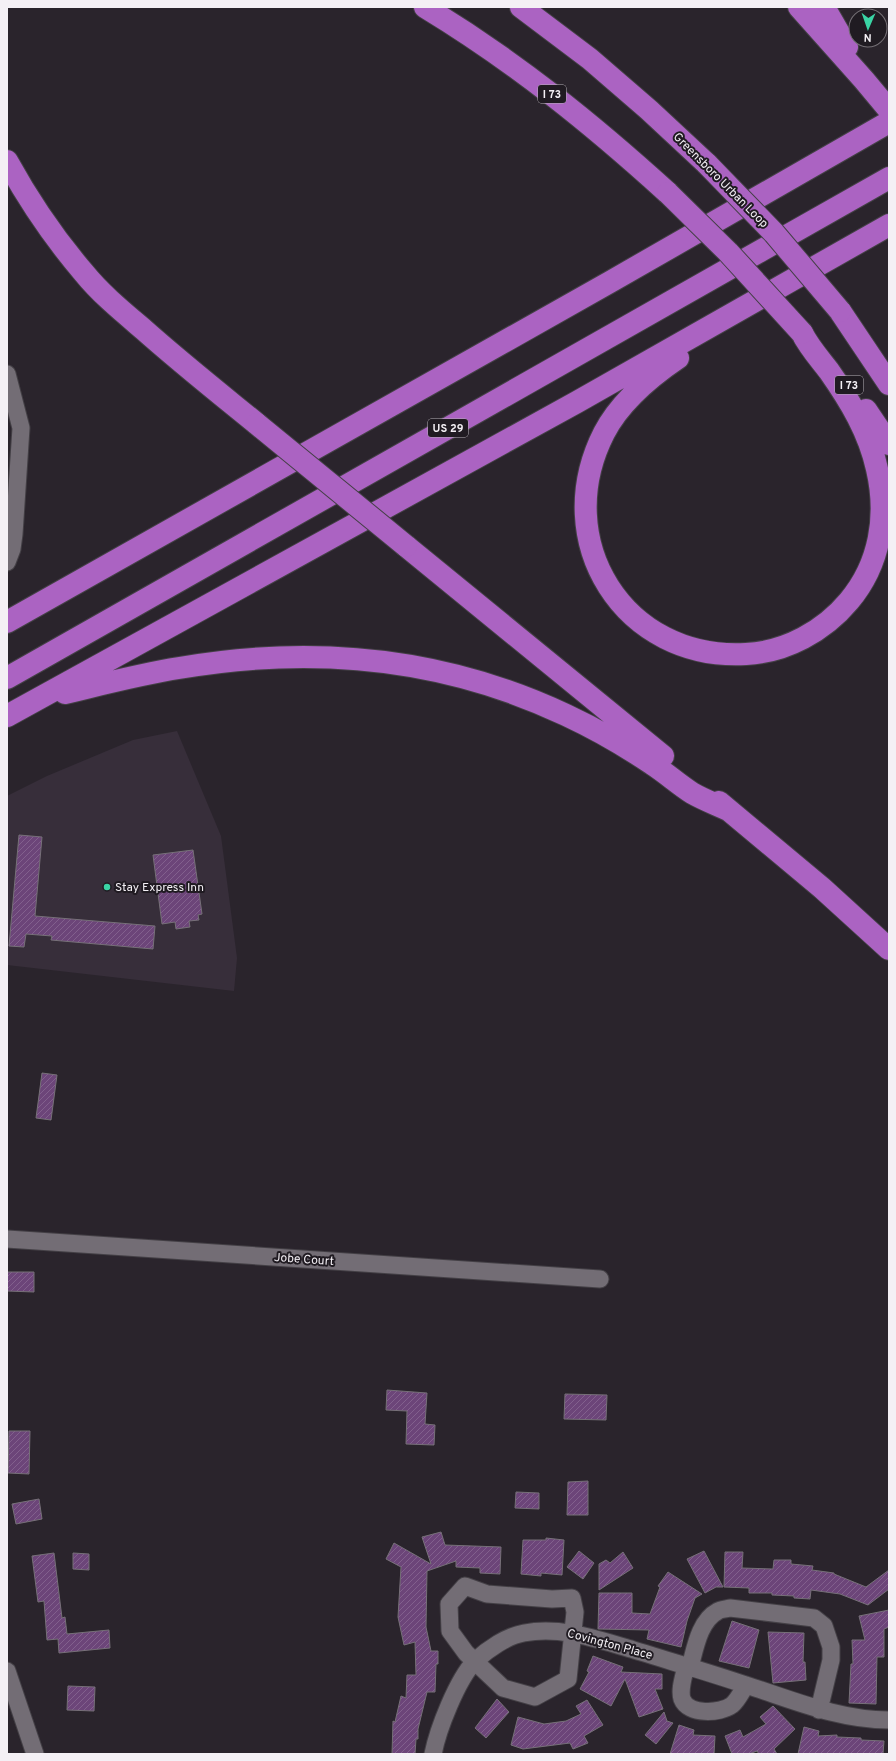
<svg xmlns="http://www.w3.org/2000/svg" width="896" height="1761" font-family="Overpass,sans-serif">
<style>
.built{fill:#372e3a}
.building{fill:url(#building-hatch);stroke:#767078}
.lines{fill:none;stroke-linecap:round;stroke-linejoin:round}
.minor-casing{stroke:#444046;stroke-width:19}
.highway-casing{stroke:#444046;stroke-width:24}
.minor{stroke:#736d75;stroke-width:17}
.highway{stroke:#ab63c2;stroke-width:22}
.highway-bridge-casing{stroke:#444046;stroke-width:24;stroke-linecap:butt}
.highway-bridge{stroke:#ab63c2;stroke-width:22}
.poi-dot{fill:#3ad4a5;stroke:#201b22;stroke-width:1.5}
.labels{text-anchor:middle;stroke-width:4;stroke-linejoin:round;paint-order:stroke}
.shield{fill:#201b22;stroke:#b4b0b6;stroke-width:1}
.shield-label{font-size:11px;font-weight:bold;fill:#f4f0f5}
.street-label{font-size:12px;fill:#f4f0f5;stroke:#201b22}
.poi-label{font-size:12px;fill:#f4f0f5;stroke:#201b22;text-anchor:start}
</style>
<defs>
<pattern id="building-hatch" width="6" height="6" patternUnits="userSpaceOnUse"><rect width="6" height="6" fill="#6c4579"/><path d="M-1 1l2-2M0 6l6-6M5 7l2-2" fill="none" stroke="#82608d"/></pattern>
</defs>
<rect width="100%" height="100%" fill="#2a242c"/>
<!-- built -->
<path class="built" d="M177,731L221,836L237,958L234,991L7,965V796L47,776L133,740Z"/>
<!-- building -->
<path class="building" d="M19,835L42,837L35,916L155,926L153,949L51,940L52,936L26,934L24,947L9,946Z
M193,850L202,914L198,915L199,920L189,921L190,927L176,929L175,922L162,924L153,855Z
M42,1073L57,1075L51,1120L36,1118Z
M7,1272H34V1292L7,1291Z
M387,1390L427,1393L425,1424L435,1425L434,1445L406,1444L407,1411L386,1410Z
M565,1394L607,1395L606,1420L564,1419Z
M9,1431H30L29,1474L8,1473Z
M588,1481V1515H567L568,1482Z
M516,1492L539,1493V1509L515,1508Z
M39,1499L42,1519L16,1524L12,1504Z
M441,1532L445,1545L501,1547L500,1574L480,1573V1568L456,1567V1561L427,1571L426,1627L431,1651H438V1664H436L435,1692H427L418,1729V1739H416L415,1754H392L393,1721L395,1722L401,1696L406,1698L407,1675H416L415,1642L404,1645L398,1617L401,1567L386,1559L394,1543L431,1564L422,1537Z
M546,1538L564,1540L562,1575L541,1573V1576L521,1574L523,1540H546Z
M579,1551L594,1563L583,1579L567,1567Z
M704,1551L723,1587H716L705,1593L687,1559Z
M623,1552L633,1568L599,1590V1564L606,1560L610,1563Z
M725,1552H743L742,1568L773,1569L774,1560H791V1564L813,1566L812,1570L834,1573V1574L866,1587L889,1570V1589L868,1605L840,1594L811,1590L810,1599L794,1598V1596L772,1595V1593H749V1588L724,1587Z
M54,1553L62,1618L65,1617L67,1634L109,1630L110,1648L59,1653L58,1639L47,1640L44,1601L38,1602L32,1556Z
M73,1553L89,1554V1570L73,1569Z
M668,1572L702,1594L695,1598L687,1621L681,1647L647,1639L649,1630L598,1629L599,1593H632V1613L650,1614L660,1587L658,1586Z
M889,1610V1627L884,1629V1657H877L876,1704L849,1703L851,1664H853L852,1640H865L859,1616Z
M732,1621L759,1630L749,1668L719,1661Z
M768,1632L804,1633L803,1662H805L806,1680L773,1683Z
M593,1656L623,1667L621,1672L662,1674V1689H655L663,1709L639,1717L625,1679L611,1706L580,1689L589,1672L587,1671Z
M68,1686L95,1687L94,1711L67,1710Z
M497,1699L509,1712L486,1738L475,1728Z
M587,1700L603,1725L584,1736L588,1743L573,1749L570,1743L523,1749L511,1745L518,1717L544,1724L566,1721L581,1714L576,1706Z
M773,1706L795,1729L774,1749L777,1754H759L757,1751L749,1754H732L725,1736L740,1730L743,1737L766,1724L760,1717Z
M664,1712L667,1721L673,1723L656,1744L645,1735Z
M679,1725L694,1730L693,1735L715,1736L714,1754H670Z
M804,1727L819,1731L818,1736L837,1735V1737L861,1738V1740L884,1741L883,1754H798Z"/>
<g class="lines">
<!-- minor casing -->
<g class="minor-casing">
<path id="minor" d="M7,374L21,428L14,534L12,549L7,562
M7,1239L600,1279
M465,1586L487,1594L552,1599L572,1598L575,1612L568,1679L535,1697L503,1688L466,1653L450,1631L449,1604Z
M686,1666C684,1676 679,1689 682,1699C688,1715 720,1714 732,1705C738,1700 742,1691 746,1685
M690,1667C695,1649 699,1621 718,1611C721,1609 726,1609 730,1608L814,1618L824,1626L831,1647V1660L819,1710
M7,1671L35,1754
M433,1754C438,1729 457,1680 475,1661C488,1649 507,1636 524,1633C561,1626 596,1639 631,1649C669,1661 708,1672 746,1685C793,1700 839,1720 889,1720"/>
</g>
<!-- highway casing -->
<g class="highway-casing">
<path id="highway" d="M425,7C514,61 591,123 668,193
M521,7L590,59L649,110L707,164
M799,7L864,80L889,110
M824,7L847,47
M7,161C29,201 54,238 84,273C101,294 123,312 143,329C180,362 219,393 257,424
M840,311L889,384
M678,358C650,377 620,402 604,433C549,541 624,661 746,654C786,652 824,631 849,601C880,564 888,516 877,469C869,432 850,401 829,371C819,358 809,347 802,333
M866,410L889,444
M406,546L663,756
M7,622L610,282L889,122
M7,678L889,178
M65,693C103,684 141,674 179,668C313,645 443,657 566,715C596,729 624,745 652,764C666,773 678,784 692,793C704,800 718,805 730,811
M7,716L577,402L889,225
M719,802L822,888L889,949"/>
</g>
<!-- minor -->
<use href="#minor" class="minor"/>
<!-- highway -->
<use href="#highway" class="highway"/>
<!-- highway-bridge casing -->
<g class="highway-bridge-casing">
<path id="highway-bridge" d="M707,164L774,233L840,311
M668,193L728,252L802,333
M257,424L406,546"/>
</g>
<!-- highway-bridge -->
<use href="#highway-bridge" class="highway-bridge"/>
</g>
<!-- markers -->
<circle class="poi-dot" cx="107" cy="887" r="4"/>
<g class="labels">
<!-- shield labels -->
<g class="shield">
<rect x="538" y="85" width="28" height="18" rx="3"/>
<rect x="835" y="376" width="28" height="18" rx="3"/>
<rect x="428" y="419" width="40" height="18" rx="3"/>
</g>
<g class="shield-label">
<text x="552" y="98">I 73</text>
<text x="849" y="389">I 73</text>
<text x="448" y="432">US 29</text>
</g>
<!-- street labels -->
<g class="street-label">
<text transform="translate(721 180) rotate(45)" y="4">Greensboro Urban Loop</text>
<text transform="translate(304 1259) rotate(4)" y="4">Jobe Court</text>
<text transform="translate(610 1644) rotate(15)" y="4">Covington Place</text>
</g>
<!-- poi labels -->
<g class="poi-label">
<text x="115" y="891">Stay Express Inn</text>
</g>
</g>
<!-- border -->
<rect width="896" height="1761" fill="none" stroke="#f4f0f5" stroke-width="16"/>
<!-- north arrow -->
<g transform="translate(868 28) rotate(182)"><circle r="19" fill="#201b22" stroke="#757076"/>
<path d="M0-3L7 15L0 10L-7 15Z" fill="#3ad4a5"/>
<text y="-6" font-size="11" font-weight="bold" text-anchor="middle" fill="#f4f0f5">N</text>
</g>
</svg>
